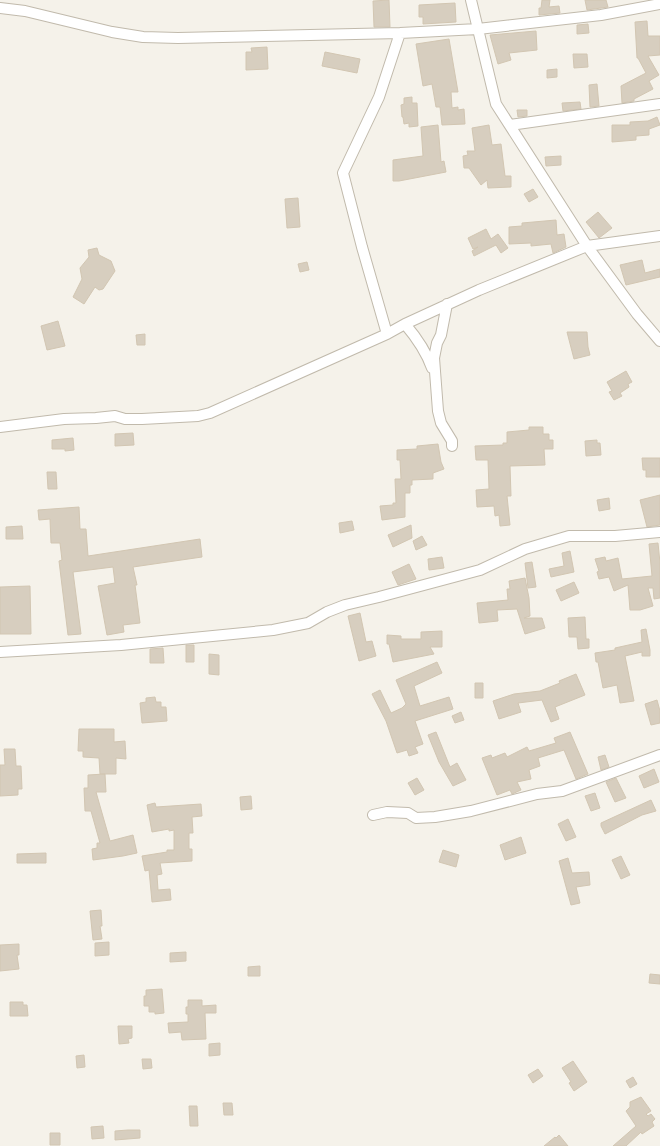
<svg xmlns="http://www.w3.org/2000/svg" width="660" height="1146" font-family="'Titillium Web',sans-serif">
<style>
.building{fill:#d7cebf;stroke:#d2c6b2}
.lines{fill:none;stroke-linecap:round;stroke-linejoin:round}
.minor-casing{stroke:#c1baac;stroke-width:12}
.minor{stroke:#fff;stroke-width:10}
</style>
<rect width="100%" height="100%" fill="#f5f2ea"/>
<!-- building -->
<path class="building" d="M389,0L390,27H374L373,1Z
M542,0H550L549,7L559,6L560,13L539,15V8H541Z
M585,0H606L608,7L587,10Z
M455,3L456,22L423,24V17H419V5Z
M647,21L648,36H660V55L648,56L659,75L649,81L653,89L634,99V101L622,103L621,86L646,73L638,58H637L635,22Z
M588,24L589,33L577,34V25Z
M536,31L537,50L509,53L511,60L498,64L490,35Z
M449,39L458,92H451L452,108L458,107V110L464,109L465,124L442,125L440,107H436L432,84L423,86L416,44Z
M267,47L268,69L246,70V52H252L251,48Z
M325,52L360,59L357,73L322,66Z
M573,54H587L588,67L574,68Z
M557,69V77L547,78V70Z
M597,84L599,106L590,107L589,85Z
M412,97V103H417L418,126L409,127V123L404,124L403,117H402L401,105L404,104V98Z
M580,102L581,109L563,111L562,103Z
M517,110H527V116L518,117Z
M657,117L660,125L649,129V135L636,136V140L612,142V125H630V122L648,121Z
M438,125L441,162L444,161L446,172L399,181H393V160L423,156L421,127Z
M489,125L492,145L501,144L505,176H511V187L488,188L487,180L481,185L469,168H464L463,156L468,155L467,151H475L472,128Z
M561,156V165L546,166L545,157Z
M533,189L538,197L529,202L524,194Z
M298,198L300,227L287,228L285,199Z
M598,212L612,228L599,238L586,222Z
M556,220L557,235L564,234L566,247L553,253L551,244L531,246V243L509,244V227L522,226V223Z
M486,229L491,239L498,234L508,248L501,253L496,245L474,256L472,251L478,247L473,249L468,238Z
M97,248L99,255L111,261L115,271L103,289L99,290L95,287L84,304L73,297L82,279L80,268L89,257L88,250Z
M642,260L645,273L660,269V277L626,285L620,265Z
M307,262L309,270L300,272L298,264Z
M58,321L65,346L47,350L41,326Z
M567,332H587L588,347L590,355L574,359Z
M145,334V345H137L136,335Z
M626,371L632,382L628,384L629,387L620,393L622,396L614,400L609,392L612,391L607,382Z
M529,427H543V434H549V440H553V449H544L545,465L510,466L511,496H507L510,525L500,526L499,515L495,516L494,506L477,507L476,490L489,489L488,460H476L475,446L503,445V443H507V432L529,430Z
M133,433L134,445L115,446V434Z
M73,438L74,450L65,451V449H52V440Z
M597,440V443H600L601,455L586,456L585,441Z
M438,444L441,462L444,469L433,473V479L412,480V485H410V493H405V517L382,520L380,506L393,505V503H396L395,479H401L400,460H397V450L417,449V446Z
M642,458H660V477H646V470H643Z
M47,472H56L57,489H48Z
M660,495V525L647,527L640,500Z
M609,498L610,509L599,511L597,500Z
M79,507L80,529H86L88,556L200,539L202,557L133,567L137,585H135L140,623L123,625L124,632L107,635L98,586L115,583L113,567L73,572L81,634L68,635L59,561L62,560L60,543H51L50,519L39,520L38,510Z
M352,521L354,530L340,533L339,523Z
M411,525L412,538L393,547L388,535Z
M22,526L23,539H6V527Z
M422,536L427,545L416,550L413,541Z
M658,543L660,563V598L654,599L653,588H648L653,606L640,610H630L628,585L614,591L609,577L599,579L597,572L599,571L595,559L605,557L606,561L618,558L622,579L652,576L649,544Z
M570,551L574,572L551,577L549,569L564,566L562,553Z
M442,557L444,568L429,570L428,559Z
M532,562L536,587L528,588L525,563Z
M409,564L416,579L398,585L392,572Z
M525,578L529,598L530,616L524,618H542L545,628L525,634L517,609L497,610L498,621L479,623L477,603L508,600L507,589H510L509,581Z
M574,582L579,593L561,601L556,590Z
M30,586L31,634H0V587Z
M360,613L366,642L372,641L376,656L359,661L348,616Z
M585,617L586,639H589V648L578,649L577,637H569L568,618Z
M646,629L650,650V656H642V652L625,656L634,701L620,703L617,685L603,688L598,662H596L595,653L615,650V648L642,642L641,630Z
M442,631V647H430L434,654L393,662L389,644H387V635L401,636V639H421V632Z
M186,645H194V662H186Z
M163,648L164,663H150V649Z
M209,654L219,655V675L209,674Z
M437,662L442,673L414,686L420,706L449,697L453,709L415,721L423,744L415,747L418,753L409,756L407,750L397,753L386,721L372,694L380,690L391,713L402,708L406,704L396,680Z
M576,674L585,695L555,707L559,719L551,722L542,700L518,703L521,712L499,719L493,701L514,694L540,691L560,683L559,681Z
M475,683H483V698H475Z
M155,697L156,702H161V707H166L167,721L142,723L140,703L146,702V698Z
M657,700L660,711V723L651,725L645,704Z
M461,712L464,720L455,723L452,716Z
M79,729H114V742L125,741L126,759L116,758V774H100L99,758L83,757V751H78Z
M436,732L450,767L457,763L466,780L453,786L439,762L428,735Z
M570,732L588,774L576,779L564,750L538,758L540,766L529,770L531,779L517,782L521,790L512,794L510,790L497,795L482,758L491,755L492,758L505,753L507,757L527,747L529,751L556,743L554,738Z
M4,749H15L16,766H21L22,789H18V795L0,796V765H5Z
M605,755L609,767L601,770L598,757Z
M654,769L659,782L644,788L639,776Z
M105,774L106,792H96L110,841L133,835L137,853L123,856L93,860L92,849L97,848V843H100L91,811H85L84,788H88V775Z
M417,778L424,790L415,795L408,783Z
M616,778L626,798L615,802L606,782Z
M595,793L600,808L591,811L585,796Z
M251,796L252,809L241,810L240,797Z
M651,800L656,811L642,815L605,834L601,826V823Z
M155,803L156,807L201,804L202,816L192,817L193,833H189V849H192V861L160,863L162,874L157,875L158,890L170,889L171,900L152,902L149,870L145,871L142,856L167,852V850H174V830L169,831V829L152,832L147,805Z
M568,819L576,837L566,841L558,824Z
M521,837L526,853L505,860L500,845Z
M443,850L459,855L456,867L439,862Z
M46,853V863H17V854Z
M621,856L630,875L621,879L612,860Z
M568,858L572,873L589,872L590,885L576,887L580,903L571,905L559,861Z
M101,910L102,926H100L102,939L93,940L90,911Z
M109,942V955L95,956V943Z
M19,944V955H17L19,969L0,971V945Z
M186,952V961L170,962V953Z
M260,966V976H248V967Z
M650,974L660,975V984L649,983Z
M162,989L164,1013L155,1014V1012H149V1006H144V996H146V990Z
M188,1000H202V1006L216,1005V1013H205L206,1039L182,1040L181,1032L169,1033L168,1023L188,1022V1014H186V1007H188Z
M10,1002H23V1005H27L28,1016H10Z
M118,1026H132V1038L128,1039L129,1043L119,1044Z
M220,1043V1055L209,1056V1044Z
M84,1055L85,1067L77,1068L76,1056Z
M142,1059H151L152,1068L143,1069Z
M573,1061L587,1082L574,1091L569,1083L571,1082L562,1068Z
M538,1069L543,1076L533,1083L528,1075Z
M633,1077L637,1084L630,1088L626,1081Z
M641,1097L651,1111L646,1114L648,1116L651,1114L655,1119L652,1122L654,1126L642,1134L641,1132L626,1146H613L636,1126L626,1111L630,1107V1102Z
M223,1103H232L233,1115H224Z
M189,1106H197L198,1126H190Z
M103,1126L104,1138L92,1139L91,1127Z
M128,1130H140V1138L115,1140V1131Z
M50,1133H60V1145H50Z
M559,1135L568,1146H544L555,1137L556,1138Z"/>
<g class="lines">
<!-- minor casing -->
<g class="minor-casing">
<path id="minor" d="M471,0L496,104L587,246L637,314L660,341
M0,8L25,11L112,32L143,37L178,38L400,33L478,29L601,15L660,4
M510,125L660,104
M447,304L441,335L437,343L434,358L438,411L441,423L452,441V446
M405,324C416,337 426,351 432,368
M387,334L362,247L343,173L379,97L400,33
M0,427L64,419L96,418L115,416L125,419H142L198,416L210,413L387,334L405,324L479,290L587,246L660,236
M0,652L121,645L273,630L308,623L327,612L345,605L379,597L480,570L525,549L569,536H615L660,532
M373,815L387,812L408,813L416,818L435,817L471,811L537,794L562,791L660,755"/>
</g>
<!-- minor -->
<use href="#minor" class="minor"/>
</g>
</svg>
